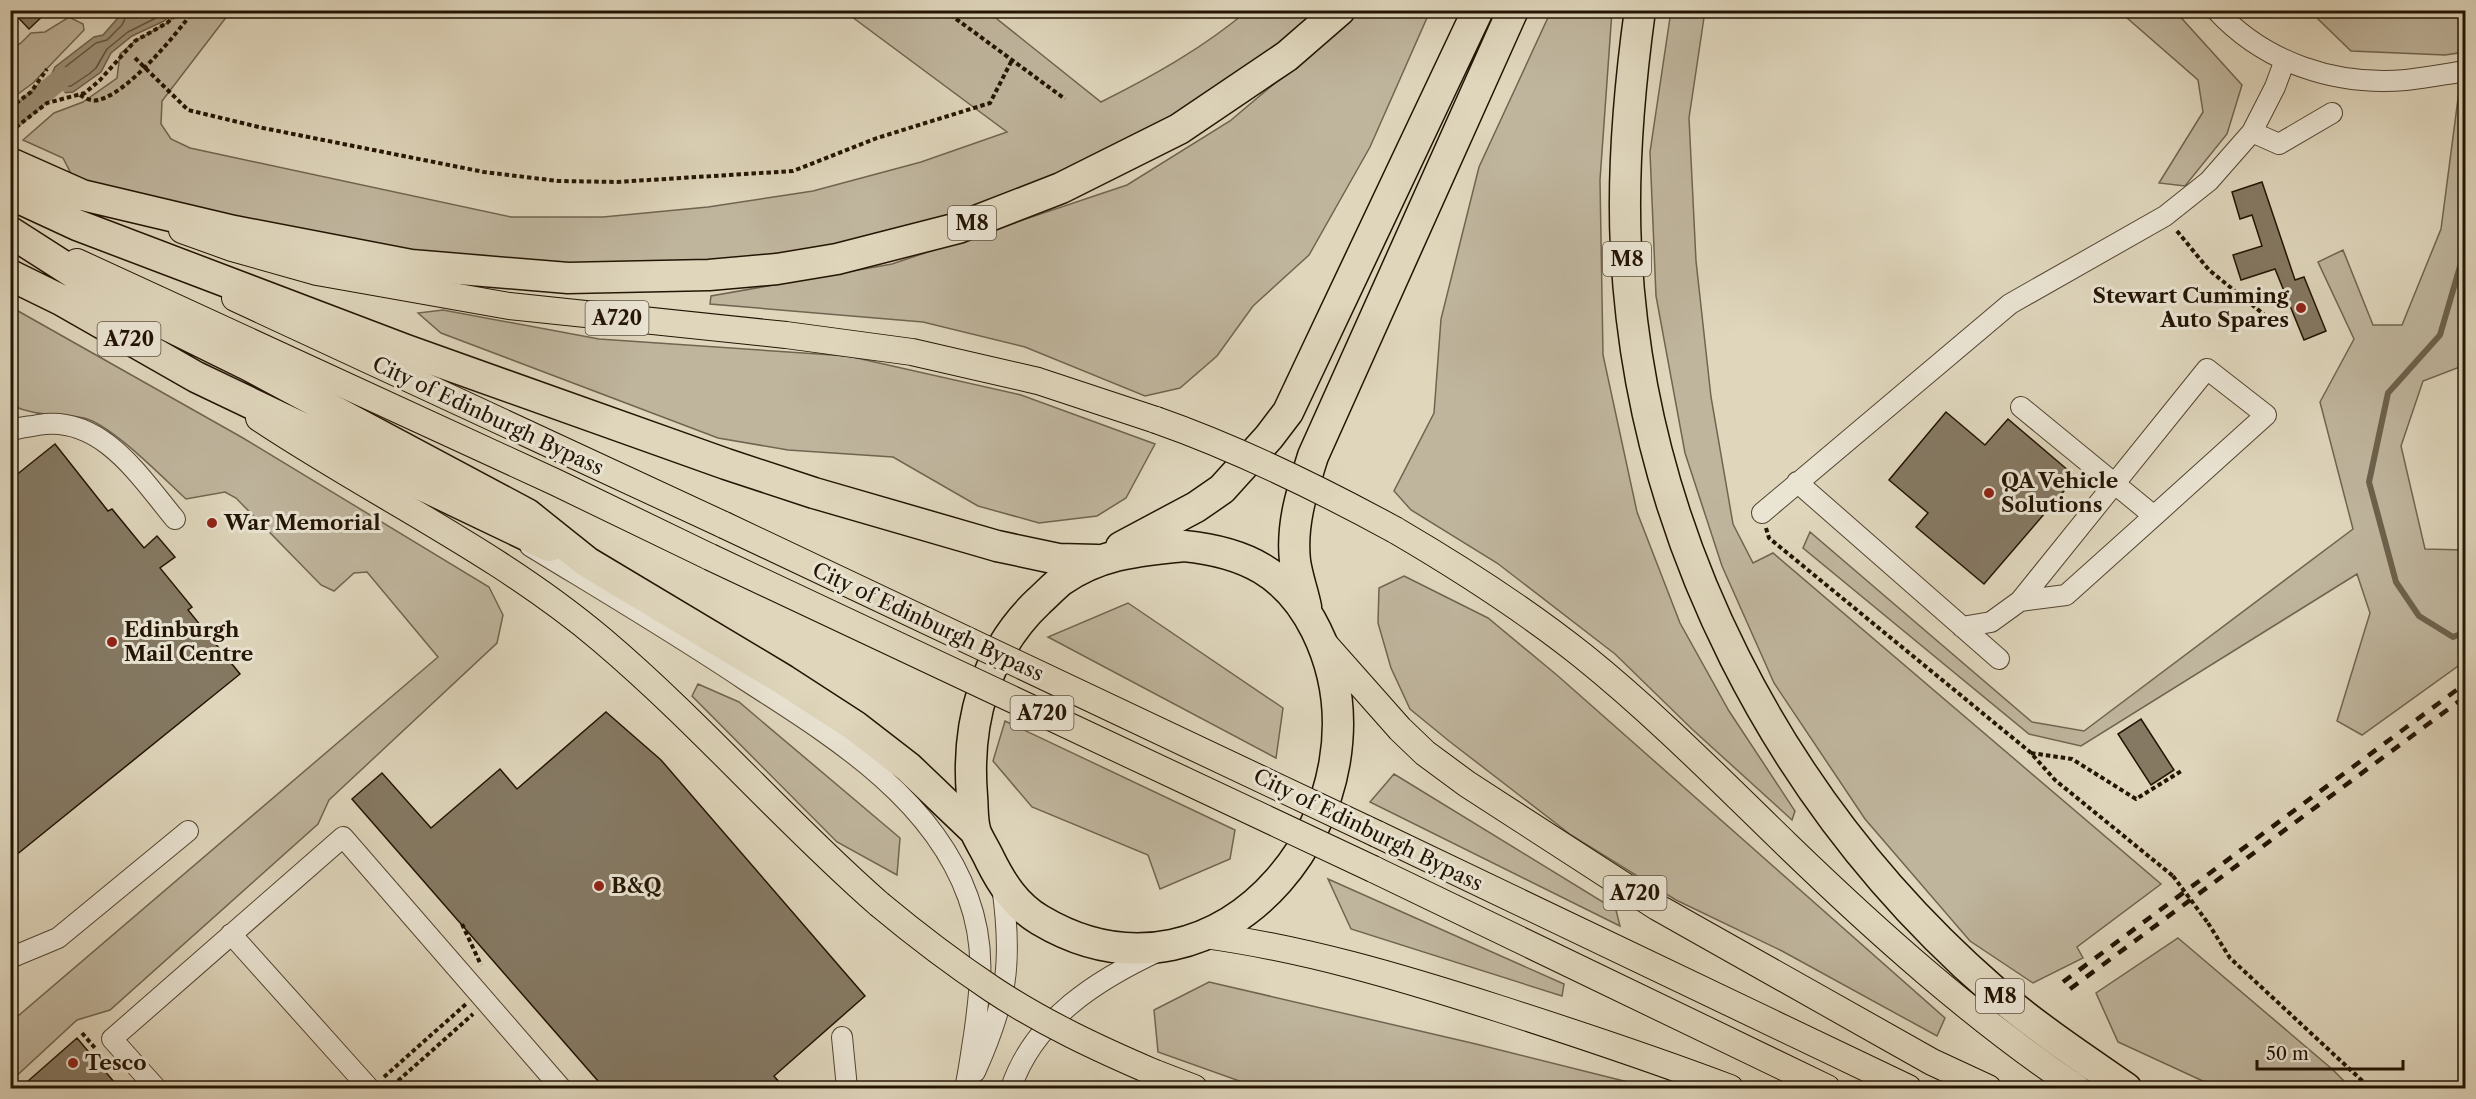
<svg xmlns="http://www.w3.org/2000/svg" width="2476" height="1099" font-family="'Libre Caslon Text',serif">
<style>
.green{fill:#bfb59d;stroke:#716450;stroke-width:1.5}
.water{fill:#9f947d;stroke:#6d614c;stroke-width:1.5}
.pier{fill:#dfd6bc}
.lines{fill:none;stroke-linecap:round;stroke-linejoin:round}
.shore{stroke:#615440;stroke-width:1.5}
.stream{stroke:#6d614c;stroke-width:6}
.canal{stroke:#9f947d;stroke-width:21}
.building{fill:#857963;stroke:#231403;stroke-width:1.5}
.minor-casing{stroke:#524431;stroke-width:22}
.major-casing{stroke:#231403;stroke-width:28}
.highway-casing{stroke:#231403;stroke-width:33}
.path{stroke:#231403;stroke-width:4;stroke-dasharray:4.5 3;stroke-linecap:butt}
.minor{stroke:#eae4d3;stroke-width:20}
.major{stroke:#dfd6bc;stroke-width:26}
.highway{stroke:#dfd6bc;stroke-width:30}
.rail{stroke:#231403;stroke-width:4.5;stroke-dasharray:10 10;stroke-linecap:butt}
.major-bridge-casing{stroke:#231403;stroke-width:28;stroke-linecap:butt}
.path-bridge{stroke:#231403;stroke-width:4;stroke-dasharray:4.5 3;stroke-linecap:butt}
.major-bridge{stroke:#dfd6bc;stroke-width:26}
.poi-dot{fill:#8f2418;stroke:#eae4d3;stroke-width:2}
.labels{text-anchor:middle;stroke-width:6;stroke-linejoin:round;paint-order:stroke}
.shield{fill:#eae4d3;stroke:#5f5241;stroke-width:1.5}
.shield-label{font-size:20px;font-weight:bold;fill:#231403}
.poi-label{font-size:21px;font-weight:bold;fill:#231403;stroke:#eae4d3;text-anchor:start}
.street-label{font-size:21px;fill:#231403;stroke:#eae4d3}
</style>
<rect width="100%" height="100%" fill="#dfd6bc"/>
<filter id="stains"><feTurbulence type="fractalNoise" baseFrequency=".00333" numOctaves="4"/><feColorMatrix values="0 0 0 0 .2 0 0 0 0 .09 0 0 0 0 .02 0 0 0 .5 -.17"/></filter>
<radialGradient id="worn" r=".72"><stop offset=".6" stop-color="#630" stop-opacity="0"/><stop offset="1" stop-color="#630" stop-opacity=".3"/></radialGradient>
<!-- green -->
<path class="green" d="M181,11H231L162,101L161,124L171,139L190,148L511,217H603L708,207L813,191L921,162L1007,132L844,11H987L1101,102C1153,76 1203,48 1247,11H1340L1179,129L888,247L568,278L82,195L63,158L23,140L54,113L83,102L117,78L120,54L135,41L167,23Z
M1360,11H1430L1370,147L1309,255L1253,306L1217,356L1180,388L1145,396L1025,347L923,322L710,304L711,296L892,264L1127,185L1230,121Z
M1551,11H1612L1600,180L1603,355L1637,512L1680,623L1729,711L1795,811L1792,820L1693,730L1615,654L1497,563L1411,510L1394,491L1434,413L1441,319L1479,167Z
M1705,11L1689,118L1696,261L1711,397L1733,524L1753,563L1773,553L2161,884L2077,947L2083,958L2033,983L1970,941L1865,819L1774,683L1722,566L1685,453L1656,296L1650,152L1671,11Z
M2119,11H2175L2242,85L2227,134L2185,186L2159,183L2203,112L2198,80Z
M2321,11H2465V52L2445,55L2351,51L2318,19Z
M69,17L83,24L84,30L33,83L11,99V49L21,43L31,33L45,32Z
M2465,89V365L2423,381L2401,446L2425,549L2465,550V661L2362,735L2337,721L2370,613L2357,574L2081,746L2029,734L1803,548L1810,532L2032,722L2084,731L2353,529L2320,402L2354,339L2318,262L2343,250L2373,325H2402L2441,229L2459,91Z
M11,307L243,438L489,587L503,615L497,643L329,800L318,824L110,1010L77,1020L11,1081V1022L438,657L367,572L354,573L334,591L321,585L236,498L225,492L186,499C163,478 112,425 84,418C56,412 39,418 11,405Z
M443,310L599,339L848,356L1021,395L1155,444L1126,498L1097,516L1039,523L978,506L893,457L788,450L718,438L441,333L418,313Z
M1404,576L1488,618L1558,676L1945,1018L1937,1036L1782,951L1676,900L1571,835L1449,741L1410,709L1391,668L1378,623L1379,588Z
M1128,603L1283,708L1276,758L1048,637Z
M698,684L739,702L900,838L897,875L837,842L692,696Z
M1005,721L1235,830L1230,859L1160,889L1148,855L1032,807L993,761Z
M1394,774L1616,910L1620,926L1370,802Z
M1328,879L1564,984L1562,996L1351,929Z
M2178,938L2332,1069L2351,1088H2218L2118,1042L2096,993Z
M1209,982L1476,1044L1652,1088H1259L1158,1052L1154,1010Z"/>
<!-- water -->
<path class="water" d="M124,11H175L164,21L132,36L111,53L101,72L73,92L42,95L55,67L94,37L103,35Z"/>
<!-- pier -->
<path class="pier" d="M49,72L57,83L67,96L40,97Z"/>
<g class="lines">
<!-- shore -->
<path class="shore" d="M129,10L122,25L107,40L96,43L60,71L55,87L71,86L89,74L96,68L107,49L128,32L160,16L166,10"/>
<!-- stream -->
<path class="stream" d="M2466,246L2440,335L2388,393L2369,482L2396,582L2419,616L2453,637L2466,632"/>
<!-- canal -->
<path class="canal" d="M10,121L63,77"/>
</g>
<!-- building -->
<path class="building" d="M11,10H49L29,29Z
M2262,182L2295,280L2304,277L2326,331L2304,340L2275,269L2241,280L2233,255L2262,246L2252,215L2240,219L2232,192Z
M1946,412L1985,445L2008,419L2076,477L1984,584L1916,527L1928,513L1889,480Z
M55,444L108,511L112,509L144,548L157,536L175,557L160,568L192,607L188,610L240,674L10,860V480Z
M606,712L661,760L865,996L774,1076L785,1089H605L352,799L382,773L431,828L500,769L517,789Z
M2141,719L2174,770L2151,785L2118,734Z
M77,1038L120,1089H19Z"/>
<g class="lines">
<!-- minor casing -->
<g class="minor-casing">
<path id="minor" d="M2216,10C2265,63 2335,86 2406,80C2426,78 2446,74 2466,71
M2252,132L2279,144L2332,113
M10,431C19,427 28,427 38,425C101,414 140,477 175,519
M1797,482L1999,659
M1762,513L2010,304L2165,216L2209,181L2252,132L2275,87L2285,60
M530,546C602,590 675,633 745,680C830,735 932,796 968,897C986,946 981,985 974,1035C971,1053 969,1071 965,1088
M2020,601L2066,595L2154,516L2021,407
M1962,627L1991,622L2020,601L2207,369L2266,415L2154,516
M231,934L369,1088
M10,958L58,938L188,831
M842,1037L847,1088
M975,1072C1007,1001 1013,963 1002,886
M156,1088L112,1039L343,837L561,1088
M1011,1088C1034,1019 1098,979 1161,950"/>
</g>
<!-- major casing -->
<g class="major-casing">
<path id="major" d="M182,230L232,248L317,272L509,306L786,335L912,352L1038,381L1156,420
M77,262L555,482L710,557
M235,298L724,525
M259,418C373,494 498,552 602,640C700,723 783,820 879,904
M1395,530C1460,568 1524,609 1583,656C1655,714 1720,780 1786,844C1877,932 1972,1017 2077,1088
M1322,641L1400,729L1425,753L1467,784L1657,907L1932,1062L1988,1088
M1377,834L1908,1088
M1373,869L1827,1088
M1205,935C1306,949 1400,977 1497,1008C1575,1033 1653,1059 1730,1088
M1155,1073L1194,1088"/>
</g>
<!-- highway casing -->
<g class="highway-casing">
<path id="highway" d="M1640,10C1629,90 1622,169 1626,249C1640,536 1779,804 1994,991C2036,1027 2081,1057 2126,1088
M10,163L82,195L234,231L411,265L568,278L709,275L777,269L837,259L958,228L1061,188L1179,129L1287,56L1340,10
M10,194L77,225L406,350L726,464L814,493L997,546L1058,559L1097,560
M10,232L118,301L248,365L527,514L587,562L784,680L855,726L908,767L975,831
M10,275L61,300L196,377L549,546
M1184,546C1245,552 1288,573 1316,630C1401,802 1223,1029 1040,920C1016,906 1002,884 990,860C986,851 980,842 976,833C972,822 973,808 972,796C966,723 985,652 1039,601C1047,594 1054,586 1062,580C1102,553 1138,551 1184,546Z
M1121,547L1196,507L1222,489L1269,437L1288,412L1478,10
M1306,607C1303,592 1297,576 1295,561C1291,524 1302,491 1313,456L1513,10"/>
</g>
<!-- path -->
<path class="path" d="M944,10L1065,99
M135,58L188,110L263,128L484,172L558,181L617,182L793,171L877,138L990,103L1012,60
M80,95C85,98 92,102 98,100C127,94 176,35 194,10
M10,108L31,92L47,69
M10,132L47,103L85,93L100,80L135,41L167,23L181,10
M2177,231L2209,270L2277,325
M1766,528L1769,538L2030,752L2055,780L2173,876
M2031,753L2072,759L2136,799L2183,770
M2208,923L2230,958L2370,1088
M462,924L481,965
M82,1033L95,1048
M384,1077L466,1004
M387,1085L390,1088L473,1014"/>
<!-- minor -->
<use href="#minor" class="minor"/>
<!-- major -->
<use href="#major" class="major"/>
<!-- highway -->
<use href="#highway" class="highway"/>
<!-- rail -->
<path class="rail" d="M2063,982L2466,683
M2070,989L2466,696"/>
<!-- major-bridge casing -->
<g class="major-bridge-casing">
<path id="major-bridge" d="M1156,420C1239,449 1318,488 1395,530
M724,525L1377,834
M710,557L1373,869
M879,904C915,934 953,963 992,989C1043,1023 1099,1049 1155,1073"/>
</g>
<!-- path-bridge -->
<path class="path-bridge" d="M2173,876L2208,923"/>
<!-- major-bridge -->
<use href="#major-bridge" class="major-bridge"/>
</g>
<!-- markers -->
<g class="poi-dot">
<circle cx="2301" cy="308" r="6"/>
<circle cx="1989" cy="493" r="6"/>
<circle cx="212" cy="523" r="6"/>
<circle cx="112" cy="642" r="6"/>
<circle cx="599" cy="886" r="6"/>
<circle cx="73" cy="1063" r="6"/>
</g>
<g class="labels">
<!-- shield labels -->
<g class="shield">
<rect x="948" y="206" width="48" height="34" rx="4.5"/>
<rect x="1603" y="242" width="48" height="34" rx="4.5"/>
<rect x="585.5" y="301" width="63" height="34" rx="4.5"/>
<rect x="97.5" y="322" width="63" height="34" rx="4.5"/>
<rect x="1010.5" y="696" width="63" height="34" rx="4.5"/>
<rect x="1603.5" y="876" width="63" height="34" rx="4.5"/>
<rect x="1976" y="979" width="48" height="34" rx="4.5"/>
</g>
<g class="shield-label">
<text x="972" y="230">M8</text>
<text x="1627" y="266">M8</text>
<text x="617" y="325">A720</text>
<text x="129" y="346">A720</text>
<text x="1042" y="720">A720</text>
<text x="1635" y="900">A720</text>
<text x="2000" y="1003">M8</text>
</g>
<!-- poi labels -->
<g class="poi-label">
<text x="2289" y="303" text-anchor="end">Stewart Cumming<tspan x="2289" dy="24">Auto Spares</tspan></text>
<text x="2001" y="488">QA Vehicle<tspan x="2001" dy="24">Solutions</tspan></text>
<text x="224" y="530">War Memorial</text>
<text x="124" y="637">Edinburgh<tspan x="124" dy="24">Mail Centre</tspan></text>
<text x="611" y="893">B&amp;Q</text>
<text x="85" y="1070">Tesco</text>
</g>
<!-- street labels -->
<g class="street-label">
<text transform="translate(488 416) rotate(25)" y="7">City of Edinburgh Bypass</text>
<text transform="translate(928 622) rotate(25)" y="7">City of Edinburgh Bypass</text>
<text transform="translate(1368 830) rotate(26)" y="7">City of Edinburgh Bypass</text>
</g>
</g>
<!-- margin -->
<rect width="2476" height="1099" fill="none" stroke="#dfd6bc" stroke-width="36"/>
<rect x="12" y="12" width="2452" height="1075" fill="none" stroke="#231403" stroke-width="3"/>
<rect x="18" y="18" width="2440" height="1063" fill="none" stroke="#231403" stroke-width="1.5"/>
<!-- scale -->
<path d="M2257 1060v9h146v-9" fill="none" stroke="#231403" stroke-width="3"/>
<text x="2266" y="1060" font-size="18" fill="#231403" stroke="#eae4d3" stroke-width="4.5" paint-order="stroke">50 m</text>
<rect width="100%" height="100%" filter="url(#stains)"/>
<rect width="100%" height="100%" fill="url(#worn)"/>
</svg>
